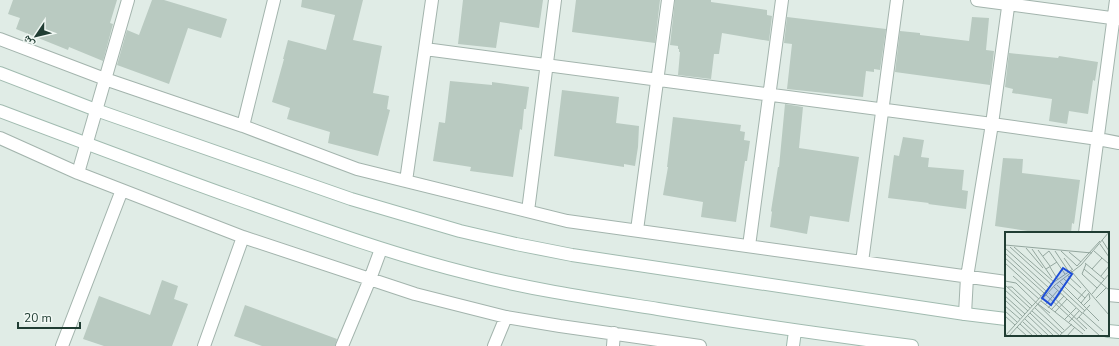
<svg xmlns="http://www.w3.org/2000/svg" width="1119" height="346" font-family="'Nunito Sans','Noto Naskh Arabic',sans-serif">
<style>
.building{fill:#b9cac1}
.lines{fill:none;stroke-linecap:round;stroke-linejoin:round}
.street-casing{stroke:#a3b4ad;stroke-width:14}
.secondary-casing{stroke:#a1bbb0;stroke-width:14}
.street{stroke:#fff;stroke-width:12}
.secondary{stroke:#fff;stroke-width:12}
.inset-road{fill:none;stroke:#93a69e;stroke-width:1}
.view{fill:#1d4ed8;fill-opacity:0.15;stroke:#1d4ed8;stroke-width:2}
.inset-edge{fill:none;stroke:#203d33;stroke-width:2}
</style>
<rect width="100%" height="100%" fill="#e0ece6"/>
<!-- building -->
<path class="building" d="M13,0H117L110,23L113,24L103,61L69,47L68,50L16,29L20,18L8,14Z
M152,0H164L227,19L221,38L188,28L169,84L117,65L127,30L139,35Z
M302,0H363L353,40L382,46L373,93L389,96L387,109L390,110L378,156L328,143L330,132L287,119L290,108L272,102L284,59H283L288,40L326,50L335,15L301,7Z
M463,0H543L539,28L500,22L496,48L458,44Z
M576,0H660L655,43L572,32Z
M675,0H711V2L767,10V15L772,16L769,41L722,33L719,54H714L711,79L678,75L680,52H679V49H678V46L670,45Z
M787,17L886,29L880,70L874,69V72L866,71L863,97L787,89L792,44L784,43Z
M972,17L989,18L986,50L994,51L990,85L895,72L900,31L920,33V35L969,41Z
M1009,53L1058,58L1059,56L1098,62L1095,81L1093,80L1088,114L1069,111L1067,124L1049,121L1052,99L1012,93L1013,89L1005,87Z
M450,81L492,85V82L529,87L526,109H524L522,130L520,129L513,177L470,171L471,167L433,161L439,122L445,123Z
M562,90L619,97L616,123L639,126L638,147L635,166L624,164V167L554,156Z
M785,104L803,107L799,148L859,157L849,222L810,216L807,234L770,227L772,212L771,211L778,167H779Z
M673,117L741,125L740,131L745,132L744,140L750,141L747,161H745L736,222L701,217L703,202L663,195L668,167H667Z
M903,137L924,140L921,157L929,158L928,167L964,170L962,190L968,191L966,209L928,204L929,203L888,198L894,155L899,156Z
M1003,158L1023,159L1022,173L1080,180L1074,224L1072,223L1071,233H1041L995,226Z
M162,280L178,286L174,299L188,304L172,346H104L83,339L99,296L150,315Z
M245,305L337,339L335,346H262L234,336Z"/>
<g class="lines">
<!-- street casing -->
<g class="street-casing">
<path id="street" d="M977,0L1119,19
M0,39L105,79L243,126L357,169L567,221L1006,282
M425,49L992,124L1098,139L1119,143
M243,126L274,0
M0,138L78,173L243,237L415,294L506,317L560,326L700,346
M78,173L128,0
M406,181L432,0
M528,211L555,0
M637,230L668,0
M1085,233L1116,0
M749,246L782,0
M862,262L897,0
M1108,295L1119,296
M965,314L967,277L992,124L1009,0
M62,346L122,190
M204,346L243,237
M342,346L370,279L381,249
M494,346L506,317
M613,346L614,333"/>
</g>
<!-- secondary casing -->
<g class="secondary-casing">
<path id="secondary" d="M0,73L96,110L351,199L460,231L516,244L572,255L965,314L1006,319
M0,111C77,140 154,169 232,197C311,225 390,254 471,274C533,290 595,299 658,309C743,323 827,335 912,346
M1108,331L1119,332
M793,346L795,331"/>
</g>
<!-- street -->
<use href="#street" class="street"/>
<!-- secondary -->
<use href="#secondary" class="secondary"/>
</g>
<!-- overview -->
<g transform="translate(1005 232)">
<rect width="104" height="104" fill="#e0ece6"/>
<path class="inset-road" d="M97,8L104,19M95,12L104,25M0,13L87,21M5,15L47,53M9,15L49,50M0,16L44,56M21,16L38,36M27,17L47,46M33,18L45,34M50,19L64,40M56,19L72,34M89,19L104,32M64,20L76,30M0,21L41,59M38,24L44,19L60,42M0,26L39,61M59,26L67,37M0,31L36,64M80,31L99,47M81,32L77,42L92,56M72,34L95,9M45,35L53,48M41,37L52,30M79,37L104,58M87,37L97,26M66,39L104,83M62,43L76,56M8,44L34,67M96,44L104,34M59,47L80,66M0,49L11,51L59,98M55,50L94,89M0,53L25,76M52,53L80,79M3,55H7L27,74M49,55L77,81M0,58L23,79M44,61L82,97M87,62L104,42M41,63L80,99M0,64L20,82M91,66L101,56M73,67L81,58M0,68L18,85M36,69L78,102M76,71L84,61M33,72L45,81M40,73L53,58M79,73L85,67L84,62M0,74L15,87M30,76L57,101M43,76L56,61M46,78L59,64M0,79L12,90M27,79L55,104M50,80L62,67M25,81L49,104M78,81L98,99M0,84L10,93M23,84L44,104M74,85L95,104M20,87L38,104M60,87L71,76M72,87L85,73M18,90L33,104M64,90L74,79M15,92L28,104M12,95L22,104M0,104L49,50L68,37M4,104L50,53L76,33L104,0M54,104L67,92M62,104L70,95"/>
<path class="view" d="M58,36L67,42L46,73L37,66Z"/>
<rect width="104" height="104" class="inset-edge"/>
</g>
<!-- north arrow -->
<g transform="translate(36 36) rotate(235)" stroke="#f1f8f4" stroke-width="3" paint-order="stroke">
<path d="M0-3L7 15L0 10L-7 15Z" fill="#203d33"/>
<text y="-6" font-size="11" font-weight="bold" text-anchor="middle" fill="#203d33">ش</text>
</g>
<!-- scale -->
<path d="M18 322v6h62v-6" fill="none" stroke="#203d33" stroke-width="2"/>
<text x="24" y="322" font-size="12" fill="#203d33" stroke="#f1f8f4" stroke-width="3" paint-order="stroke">20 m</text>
</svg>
